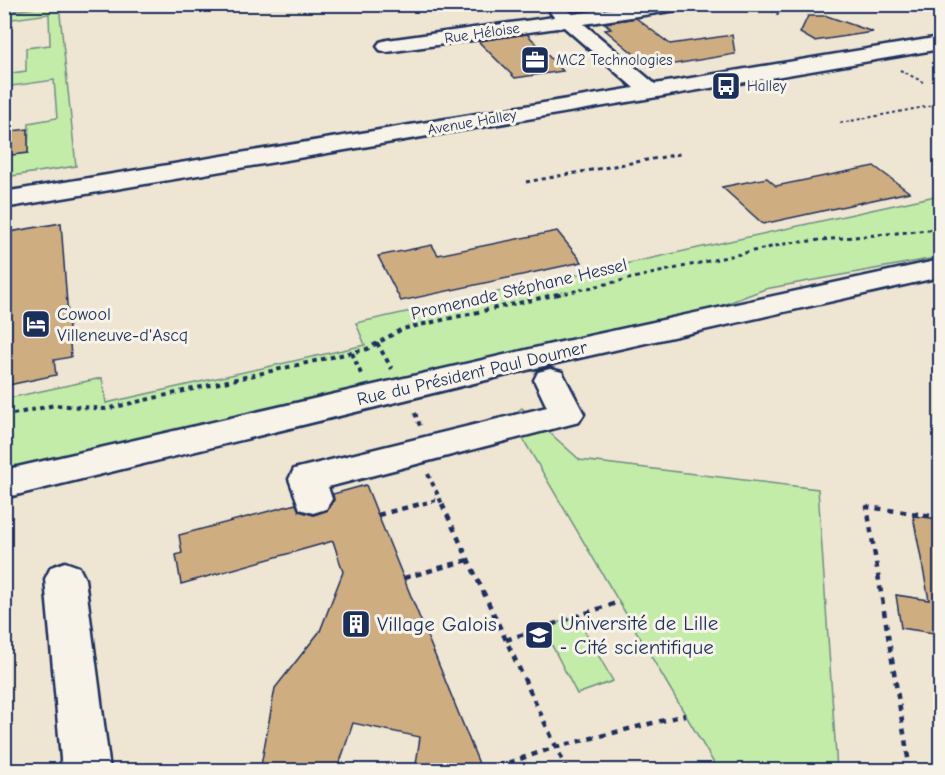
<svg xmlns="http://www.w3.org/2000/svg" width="945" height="775" font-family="'Comic Neue',sans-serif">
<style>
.green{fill:#c3eca8;stroke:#6f8e83;stroke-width:1.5}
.building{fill:#cead81;stroke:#1b2f5e;stroke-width:1.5}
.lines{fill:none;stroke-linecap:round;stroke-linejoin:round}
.minor-casing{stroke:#1b2f5e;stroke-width:5}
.major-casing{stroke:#1b2f5e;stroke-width:5}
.path-far3{stroke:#1b2f5e;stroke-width:2;stroke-dasharray:3 3;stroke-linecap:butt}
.path-far2{stroke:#1b2f5e;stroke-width:3;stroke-dasharray:4 4;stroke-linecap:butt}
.path-far1{stroke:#1b2f5e;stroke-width:4;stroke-dasharray:4.5 4.5;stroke-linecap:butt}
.path{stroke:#1b2f5e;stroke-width:4.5;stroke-dasharray:6 6;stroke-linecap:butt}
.minor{fill:#f7f3e8;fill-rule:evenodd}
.major{fill:#f7f3e8;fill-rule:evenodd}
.labels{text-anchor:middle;stroke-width:6;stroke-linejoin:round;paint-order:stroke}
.far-street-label{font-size:15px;fill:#1b2f5e;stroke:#f7f3e8}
.far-poi-label{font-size:15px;fill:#1b2f5e;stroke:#f7f3e8;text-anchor:start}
.street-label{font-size:18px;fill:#1b2f5e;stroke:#f7f3e8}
.poi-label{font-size:18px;fill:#1b2f5e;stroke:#f7f3e8;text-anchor:start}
.near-poi-label{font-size:21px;fill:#1b2f5e;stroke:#f7f3e8;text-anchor:start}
</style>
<rect width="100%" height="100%" fill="#efe5d3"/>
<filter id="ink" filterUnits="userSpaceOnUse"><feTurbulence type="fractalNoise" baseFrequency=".0167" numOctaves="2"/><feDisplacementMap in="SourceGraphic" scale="12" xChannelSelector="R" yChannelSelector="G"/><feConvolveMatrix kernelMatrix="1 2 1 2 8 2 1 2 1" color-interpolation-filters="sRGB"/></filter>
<g filter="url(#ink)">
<!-- green -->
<path class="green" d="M34,5H59L76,166L5,177V156L28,152L29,123L57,118L54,80L5,87V74L26,71V48L50,45L49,14L5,20L4,12L34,8Z
M940,195V257L765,289L710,310L5,473L4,399L102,378L106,403L365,345L356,323Z
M522,408L580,460L818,489L837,770H718L510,417Z
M576,616L613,681L577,694L543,628Z"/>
<!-- building -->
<path class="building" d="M808,16H827L873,32L814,41L800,33Z
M636,18L670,44L732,35L735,54L651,68L605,30L611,29L605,23Z
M527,34L563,71L515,78L478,41Z
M28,129V153L4,156V132Z
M874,166L909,192L763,224L722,187L767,178L776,186Z
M61,223L71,357L54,360L56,375L4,386V233Z
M557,231L582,262L401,301L378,256L432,245L438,255Z
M366,485L378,515L482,771H415L420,737L353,723L337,771H260L275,688L320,631L343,572L333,541L181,584L176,555L182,553L179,535L296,504L299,511L314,515L328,510L334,500L333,494Z
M913,516L940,519V634L901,628L896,595L929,600Z"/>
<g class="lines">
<!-- minor casing -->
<g class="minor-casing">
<path id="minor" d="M642,4H693L684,9L584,24L655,84L940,37V49L4,208V192L634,88L564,27L387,52L380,50L377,46L380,42L387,40L554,17L550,12L552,8L559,6L573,14Z
M550,369L562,372L584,414L579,422L328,487L332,499L326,509L313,513L300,509L289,479L294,469L547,407L534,380L538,372Z
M65,562L79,567L85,579L110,770H62L45,579L51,567Z"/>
</g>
<!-- major casing -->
<g class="major-casing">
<path id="major" d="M940,260V277L552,364L4,498V470L552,344Z"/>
</g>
<!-- path-far3 -->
<path class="path-far3" d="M761,4L779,15
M900,70L923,82
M840,123L940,104"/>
<!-- path-far2 -->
<path class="path-far2" d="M526,182L680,154
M557,295L789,243L940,229"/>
<!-- path-far1 -->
<path class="path-far1" d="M377,343L392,369
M352,353L361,374
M415,413L420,426
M4,416L55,405L106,409L367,349L402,329L563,293
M428,474L443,506
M414,506L440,499"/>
<!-- path -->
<path class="path" d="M442,504L567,770
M378,515L420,504
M404,578L468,560
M506,640L619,602
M486,770L556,747L685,715
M910,770L867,507L940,517"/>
<!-- minor -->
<use href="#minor" class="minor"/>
<!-- major -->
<use href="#major" class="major"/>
</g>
</g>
<!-- icons -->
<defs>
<g id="office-square" transform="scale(1.5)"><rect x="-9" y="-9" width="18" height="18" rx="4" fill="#1b2f5e" stroke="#f7f3e8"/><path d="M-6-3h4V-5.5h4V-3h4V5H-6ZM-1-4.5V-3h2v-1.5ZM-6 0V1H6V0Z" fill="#fff"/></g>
<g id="bus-square" transform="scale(1.5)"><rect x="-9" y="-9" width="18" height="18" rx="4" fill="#1b2f5e" stroke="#f7f3e8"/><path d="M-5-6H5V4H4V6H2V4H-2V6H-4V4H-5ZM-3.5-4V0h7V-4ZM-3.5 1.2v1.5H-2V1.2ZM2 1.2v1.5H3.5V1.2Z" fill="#fff"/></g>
<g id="hotel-square" transform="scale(1.5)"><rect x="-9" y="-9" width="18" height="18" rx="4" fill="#1b2f5e" stroke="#f7f3e8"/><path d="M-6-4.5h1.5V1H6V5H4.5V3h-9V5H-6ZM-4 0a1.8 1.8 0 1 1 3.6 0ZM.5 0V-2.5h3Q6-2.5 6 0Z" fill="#fff"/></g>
<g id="building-square" transform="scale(1.5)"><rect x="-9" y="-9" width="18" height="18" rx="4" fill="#1b2f5e" stroke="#f7f3e8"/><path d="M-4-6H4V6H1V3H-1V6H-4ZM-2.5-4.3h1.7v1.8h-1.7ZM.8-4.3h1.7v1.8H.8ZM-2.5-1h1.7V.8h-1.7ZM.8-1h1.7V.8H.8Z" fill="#fff"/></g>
<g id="university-square" transform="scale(1.5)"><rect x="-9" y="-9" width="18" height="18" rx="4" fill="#1b2f5e" stroke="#f7f3e8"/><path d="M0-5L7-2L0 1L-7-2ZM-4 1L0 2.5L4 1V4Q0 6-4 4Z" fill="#fff"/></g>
</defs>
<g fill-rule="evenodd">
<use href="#office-square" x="535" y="60"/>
<use href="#bus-square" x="726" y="86"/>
<use href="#hotel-square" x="36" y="324"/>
<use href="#building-square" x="356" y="624"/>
<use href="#university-square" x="539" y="635"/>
</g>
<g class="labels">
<!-- far-street labels -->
<g class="far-street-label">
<text transform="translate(482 33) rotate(-8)" y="5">Rue Héloise</text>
<text transform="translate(472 122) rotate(-10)" y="5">Avenue Halley</text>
</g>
<!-- far-poi labels -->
<g class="far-poi-label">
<text x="556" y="65">MC2 Technologies</text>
<text x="747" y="91">Halley</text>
</g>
<!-- street labels -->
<g class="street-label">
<text transform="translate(519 289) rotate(-13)" y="6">Promenade Stéphane Hessel</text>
<text transform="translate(472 373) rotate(-13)" y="6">Rue du Président Paul Doumer</text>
</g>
<!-- poi labels -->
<g class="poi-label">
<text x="57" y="320">Cowool<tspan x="57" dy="21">Villeneuve-d'Ascq</tspan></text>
</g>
<!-- near-poi labels -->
<g class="near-poi-label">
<text x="560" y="630">Université de Lille<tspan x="560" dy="24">‐ Cité scientifique</tspan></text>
<text x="377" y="631">Village Galois</text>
</g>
</g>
<!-- margin -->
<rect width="945" height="775" fill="none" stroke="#f7f3e8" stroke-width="24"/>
<rect x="12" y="12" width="921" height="751" fill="none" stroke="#1b2f5e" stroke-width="2" filter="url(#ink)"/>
</svg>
